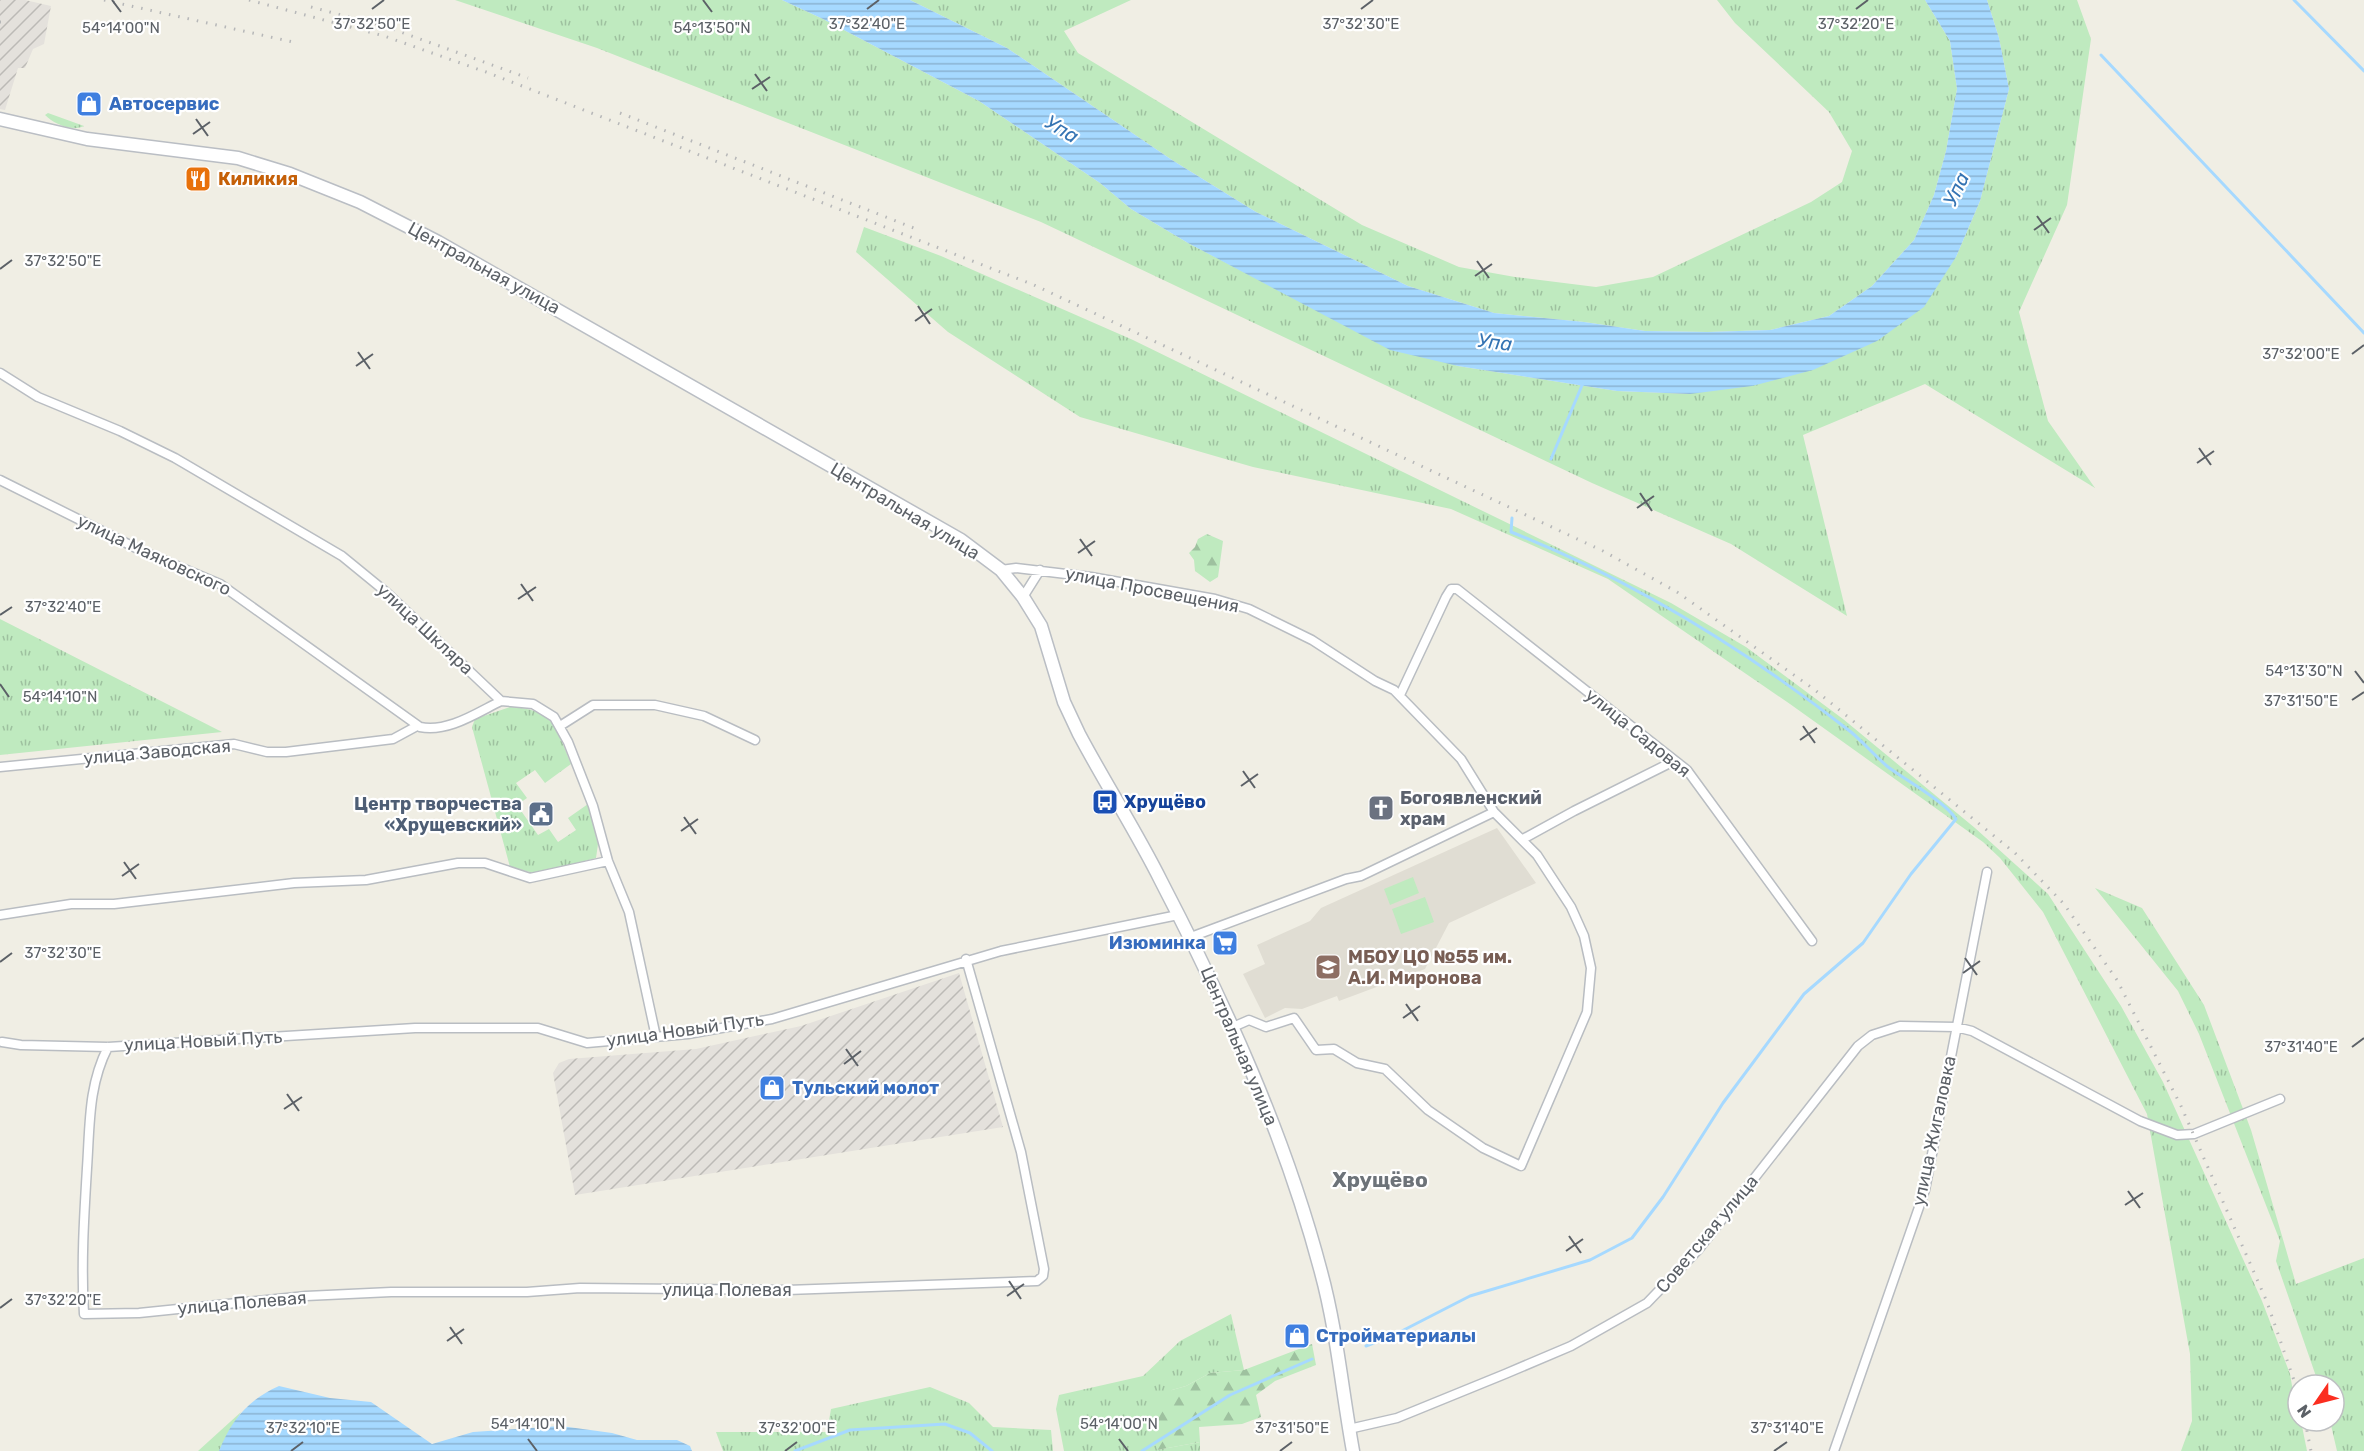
<svg xmlns="http://www.w3.org/2000/svg" width="2364" height="1451" font-family="Rubik,sans-serif">
<style>
.industrial{fill:url(#industrial-furrows)}
.education{fill:#e0ddd3}
.grass{fill:url(#grass-tufts)}
.forest{fill:url(#forest-firs)}
.park{fill:#bfeabf}
.water{fill:url(#water-rules)}
.lines{fill:none;stroke-linecap:round;stroke-linejoin:round}
.stream{stroke:#a6d9ff;stroke-width:3}
.street-casing{stroke:#b9bdc2;stroke-width:11}
.secondary-casing{stroke:#babec4;stroke-width:15}
.street{stroke:#fff;stroke-width:8}
.secondary{stroke:#fff;stroke-width:12}
.rail{stroke:#b6b7b8;stroke-width:3;stroke-dasharray:1.5 8;stroke-linecap:butt}
.ticks{fill:none;stroke:#5c6167;stroke-width:2}
.labels{text-anchor:middle;stroke-width:4.5;stroke-linejoin:round;paint-order:stroke}
.shop-label{font-size:18px;font-weight:bold;fill:#366cbe;stroke:#fff;text-anchor:start}
.food-label{font-size:18px;font-weight:bold;fill:#c56008;stroke:#fff;text-anchor:start}
.street-label{font-size:18px;fill:#5c6167;stroke:#fff}
.worship-label{font-size:18px;font-weight:bold;fill:#5b616d;stroke:#fff;text-anchor:start}
.transit-label{font-size:18px;font-weight:bold;fill:#164399;stroke:#fff;text-anchor:start}
.service-label{font-size:18px;font-weight:bold;fill:#4e5e75;stroke:#fff;text-anchor:end}
.education-label{font-size:18px;font-weight:bold;fill:#785e54;stroke:#fff;text-anchor:start}
.water-label{font-size:20px;font-style:italic;fill:#3574b3;stroke:#fff}
.quarter-label{font-size:21px;font-weight:bold;fill:#6d7379;stroke:#fff}
.ticks-label{font-size:15px;text-anchor:middle;fill:#5c6167;stroke:#fff;stroke-width:4.5;stroke-linejoin:round;paint-order:stroke}
</style>
<defs>
<pattern id="industrial-furrows" width="10" height="10" patternUnits="userSpaceOnUse" patternTransform="scale(1.5)"><rect width="10" height="10" fill="#e4e1dc"/><path d="M-1 1l2-2M0 10L10 0M9 11l2-2" fill="none" stroke="#bcbab6"/></pattern>
<pattern id="grass-tufts" width="24" height="20" patternUnits="userSpaceOnUse" patternTransform="scale(1.5)"><rect width="24" height="20" fill="#bfeabf"/><path d="M3 7l-1-3M5 7V3M7 7l1-3M15 17l-1-3M17 17v-4M19 17l1-3" fill="none" stroke="#9ec19f"/></pattern>
<pattern id="forest-firs" width="22" height="20" patternUnits="userSpaceOnUse" patternTransform="scale(1.5)"><rect width="22" height="20" fill="#bfeabf"/><path d="M5 1l3.5 6h-7zM16 11l3.5 6h-7z" fill="#9ec19f"/></pattern>
<pattern id="water-rules" width="6" height="5" patternUnits="userSpaceOnUse" patternTransform="scale(1.5)"><rect width="6" height="5" fill="#a6d9ff"/><path d="M0 2.5h6" fill="none" stroke="#8ab3d2"/></pattern>
</defs>
<rect width="100%" height="100%" fill="#f0eee4"/>
<!-- industrial -->
<path class="industrial" d="M0,0H25L51,6L44,44L33,49L25,68H18L5,110L0,109Z
M959,973L1003,1127L575,1195L553,1073L559,1063L569,1059L696,1049L801,1026Z"/>
<!-- education -->
<path class="education" d="M1497,828L1536,883L1449,923L1425,969L1339,1001L1337,996L1302,1009L1285,1008L1265,1018L1243,974L1265,964L1257,945L1310,921L1321,908Z"/>
<!-- grass -->
<path class="grass" d="M455,0H782L823,19L979,101L1100,183L1131,209L1188,243L1271,286L1458,366L1617,391L1690,394L1956,257L1980,201L2009,89L1999,38L1987,0H2077L2091,39L2067,205L2019,312L2048,421L2095,488L1925,384L1803,435L1847,616L1731,544L1592,483L1041,222L597,48Z
M910,0H1131L1064,31L1078,53L1362,225L1459,267L1515,277L1596,287L1653,277L1811,202L1842,182L1852,151L1829,112L1735,23L1717,0H1925L1950,41L1957,89L1946,151L1934,195L1914,240L1872,286L1829,316L1770,330L1708,332L1645,331L1584,322L1494,313L1408,286L1256,212L1172,160L1007,48Z
M48,113L84,126C72,132 54,124 45,115Z
M864,227L941,256L1133,340L1671,603L1746,647L1843,719L1975,828L2048,894L2121,1006L2163,1082L2262,1301L2290,1374L2298,1421H2301L2307,1451H2181L2192,1421L2190,1354L2147,1114L2043,912L2000,858L1983,842L1790,704L1608,579L1451,509L1253,467L1080,417L948,332L856,252Z
M0,619L222,732L0,755Z
M510,707C555,709 556,728 571,764L545,783L535,770L516,783L527,798L517,805L538,835L549,829L558,842L576,830L568,818L588,804L598,844L596,858L538,874L510,867L472,727L475,719Z
M2095,888L2142,908L2204,1005L2251,1130L2296,1284L2364,1258V1451H2337L2330,1421H2334V1385H2319L2276,1261L2280,1241L2199,1034L2178,991Z
M1231,1314L1244,1370L1210,1373L1186,1386L1172,1390L1157,1450L1200,1442V1451H1064L1056,1409L1059,1395L1143,1376L1180,1341Z
M930,1387L969,1403L993,1427L1051,1430L1053,1451H723L716,1432H827L831,1409Z
M241,1412L219,1451H198Z"/>
<!-- forest -->
<path class="forest" d="M1207,534L1223,541L1218,577L1210,582L1195,571L1194,560L1189,553L1195,547L1198,539Z
M1312,1344L1316,1365L1275,1381L1256,1395L1261,1417L1242,1424L1199,1427L1200,1442L1157,1450L1152,1420L1172,1390L1186,1386L1210,1373L1244,1370Z"/>
<!-- park -->
<path class="park" d="M1413,877L1419,893L1390,905L1384,889Z
M1425,897L1434,922L1401,934L1392,909Z"/>
<!-- water -->
<path class="water" d="M782,0H910L1007,48L1172,160L1256,212L1408,286L1494,313L1584,322L1645,331L1708,332L1770,330L1829,316L1872,286L1914,240L1934,195L1946,151L1957,89L1950,41L1925,0H1987L1999,38L2009,89L1980,201L1956,257L1924,307L1877,341L1813,370L1752,386L1690,394L1617,391L1458,366L1390,350L1188,243L1131,209L1100,183L979,101L823,19Z
M279,1386L330,1398L371,1402L432,1444L473,1432L561,1426L612,1433L637,1440H677L690,1446L692,1451H219C232,1419 248,1400 279,1386Z"/>
<g class="lines">
<!-- stream -->
<path class="stream" d="M2294,0L2364,71
M2101,55L2364,333
M1551,459L1583,383
M1366,1346L1394,1335L1470,1296L1590,1260L1632,1238L1663,1197L1723,1103L1804,994L1863,943L1911,874L1956,819C1944,801 1907,781 1888,767C1875,756 1864,743 1851,732C1746,650 1635,581 1511,532L1512,518
M795,1451L850,1430L945,1424L970,1433L992,1451
M1142,1451L1230,1395L1312,1359"/>
<!-- street casing -->
<g class="street-casing">
<path id="street" d="M0,373L38,397L120,431L175,458L342,556L386,592L501,701L533,704L554,717L568,742L593,806L608,861L629,912L656,1037
M0,480L142,551L220,584L420,727C448,733 478,712 501,701
M1001,570L1016,568L1091,577L1215,599L1249,609L1312,640L1375,681L1394,690L1461,759L1494,812L1537,855L1571,907L1584,936L1591,968L1587,1012L1521,1166L1483,1148L1428,1110L1385,1069L1357,1063L1334,1049L1316,1050L1294,1018L1266,1027L1249,1020L1233,1027
M1023,597L1040,570
M1400,695L1446,597L1451,589H1457L1687,770L1812,941
M560,726L593,705H655L704,716L755,740
M0,767L234,744L267,752H286L393,739L417,726
M1523,839L1574,811L1674,761
M0,915L71,904H114L294,883L366,880L458,863H485L530,878L608,861
M1191,937L1346,879L1361,876L1494,812
M2,1042L21,1045L108,1047L415,1028H538L587,1043L688,1034L772,1019L1001,951L1178,915
M108,1047C88,1086 90,1125 87,1168C84,1217 81,1265 84,1314L139,1313L306,1296L391,1292H527L580,1288L787,1290L1037,1281L1043,1276L1044,1269L1021,1152L966,959
M1349,1429L1397,1418L1505,1374L1571,1346L1647,1303L1698,1250L1858,1046L1872,1035L1900,1026L1956,1027L1972,1031L2140,1121L2177,1135L2194,1134L2280,1099
M1834,1451L1925,1190L1987,872"/>
</g>
<!-- secondary casing -->
<g class="secondary-casing">
<path id="secondary" d="M0,119L87,139L238,158L290,174L360,202L438,242L961,540L1001,570L1023,597L1041,626L1064,702L1079,734C1105,783 1136,831 1161,881C1226,1006 1285,1135 1321,1272C1337,1331 1342,1391 1353,1451"/>
</g>
<!-- street -->
<use href="#street" class="street"/>
<!-- secondary -->
<use href="#secondary" class="secondary"/>
<!-- rail -->
<path class="rail" d="M104,0L293,42
M249,0L384,36L486,72L1034,285L1603,551L1677,592L1815,690L2015,853L2064,904L2117,980L2181,1106L2267,1302L2298,1392
M311,7L387,27L528,78
M0,22H1
M620,113L919,230
M2305,1421L2311,1451"/>
</g>
<!-- ticks -->
<path class="ticks" d="M112,0L121,12M703,0L712,12M372,9L384,0M867,9L879,0M1361,9L1373,0M1856,9L1868,0M755,74L767,91M752,89L770,77M196,119L208,136M193,134L210,122M2037,216L2049,233M2034,230L2051,218M1477,261L1489,278M0,269L12,260M1475,276L1492,264M918,306L930,324M915,321L932,309M358,352L370,369M2352,354L2364,345M356,366L373,354M2199,448L2211,465M2197,463L2214,451M1640,493L1652,511M1637,508L1654,496M1080,539L1092,556M1078,553L1095,541M521,584L533,601M518,599L536,587M0,615L12,607M2355,671L2364,683M0,684L9,697M2352,700L2364,692M1803,726L1815,743M1800,740L1817,728M1243,771L1255,788M1241,786L1258,774M684,817L696,834M681,831L698,819M124,862L136,879M122,876L139,864M1965,958L1977,975M0,962L12,953M1963,973L1980,961M1406,1004L1418,1021M1403,1018L1420,1006M2352,1047L2364,1038M846,1049L858,1066M844,1064L861,1051M287,1094L299,1111M284,1109L302,1097M2128,1191L2140,1208M2125,1205L2143,1193M1569,1236L1581,1253M1566,1251L1583,1239M1009,1281L1021,1299M1007,1296L1024,1284M0,1308L12,1299M450,1327L462,1344M447,1341L464,1329M528,1439L537,1451M1119,1439L1128,1451M291,1451L303,1442M785,1451L797,1442M1280,1451L1292,1442M1774,1451L1787,1442"/>
<!-- icons -->
<defs>
<g id="shop-square" transform="scale(1.35)"><rect x="-9" y="-9" width="18" height="18" rx="4" fill="#3f7fe0" stroke="#fff"/><path d="M-5-2.5h2.3a2.7 3.5 0 0 1 5.4 0H5L5.5 6h-11ZM-1.5-2.5h3a1.5 2.3 0 0 0-3 0Z" fill="#fff"/></g>
<g id="restaurant-square" transform="scale(1.35)"><rect x="-9" y="-9" width="18" height="18" rx="4" fill="#e8710a" stroke="#fff"/><path d="M-5-6h1v4h1v-4h1v4h1v-4h1v5L-1.5 .5V6h-2V.5L-5-1ZM5-6V6H3V1.5H1.5Q1.5-4 5-6Z" fill="#fff"/></g>
<g id="bus-square" transform="scale(1.35)"><rect x="-9" y="-9" width="18" height="18" rx="4" fill="#1a4fb4" stroke="#fff"/><path d="M-5-6H5V4H4V6H2V4H-2V6H-4V4H-5ZM-3.5-4V0h7V-4ZM-3.5 1.2v1.5H-2V1.2ZM2 1.2v1.5H3.5V1.2Z" fill="#fff"/></g>
<g id="church-square" transform="scale(1.35)"><rect x="-9" y="-9" width="18" height="18" rx="4" fill="#6b7280" stroke="#fff"/><path d="M-1.2-6h2.4v3.5h3.3v2.4h-3.3V6h-2.4V-.1h-3.3v-2.4h3.3Z" fill="#fff"/></g>
<g id="civic-square" transform="scale(1.35)"><rect x="-9" y="-9" width="18" height="18" rx="4" fill="#5c6f8a" stroke="#fff"/><path d="M-.6-6.5H3V-4.5H.6V-3L4-1V1h2V6H-6V1h2V-1L-.6-3ZM-1.2 2.5V6h2.4V2.5Z" fill="#fff"/></g>
<g id="supermarket-square" transform="scale(1.35)"><rect x="-9" y="-9" width="18" height="18" rx="4" fill="#3f7fe0" stroke="#fff"/><path d="M-6-5.5h2.5l.6 2H6L4.5 2H-2.5L-4.4-4H-6ZM-1.5 3.2a1.3 1.3 0 1 0 .1 0ZM3 3.2a1.3 1.3 0 1 0 .1 0Z" fill="#fff"/></g>
<g id="school-square" transform="scale(1.35)"><rect x="-9" y="-9" width="18" height="18" rx="4" fill="#8d6e63" stroke="#fff"/><path d="M0-5L7-2L0 1L-7-2ZM-4 1L0 2.5L4 1V4Q0 6-4 4Z" fill="#fff"/></g>
</defs>
<g fill-rule="evenodd">
<use href="#shop-square" x="89" y="104"/>
<use href="#restaurant-square" x="198" y="179"/>
<use href="#bus-square" x="1105" y="802"/>
<use href="#church-square" x="1381" y="808"/>
<use href="#civic-square" x="541" y="814"/>
<use href="#supermarket-square" x="1225" y="943"/>
<use href="#school-square" x="1328" y="967"/>
<use href="#shop-square" x="772" y="1088"/>
<use href="#shop-square" x="1297" y="1336"/>
</g>
<g class="labels">
<!-- shop labels -->
<g class="shop-label">
<text x="109" y="110">Автосервис</text>
<text x="1206" y="949" text-anchor="end">Изюминка</text>
<text x="792" y="1094">Тульский молот</text>
<text x="1316" y="1342">Стройматериалы</text>
</g>
<!-- food labels -->
<g class="food-label">
<text x="218" y="185">Киликия</text>
</g>
<!-- street labels -->
<g class="street-label">
<text transform="translate(484 268) rotate(29)" y="6">Центральная улица</text>
<text transform="translate(905 511) rotate(31)" y="6">Центральная улица</text>
<text transform="translate(154 555) rotate(25)" y="6">улица Маяковского</text>
<text transform="translate(1152 590) rotate(11)" y="6">улица Просвещения</text>
<text transform="translate(425 629) rotate(43)" y="6">улица Шкляра</text>
<text transform="translate(1638 733) rotate(39)" y="6">улица Садовая</text>
<text transform="translate(157 752) rotate(-5)" y="6">улица Заводская</text>
<text transform="translate(685 1030) rotate(-8)" y="6">улица Новый Путь</text>
<text transform="translate(203 1041) rotate(-3)" y="6">улица Новый Путь</text>
<text transform="translate(1239 1046) rotate(67)" y="6">Центральная улица</text>
<text transform="translate(1934 1131) rotate(-78)" y="6">улица Жигаловка</text>
<text transform="translate(1707 1234) rotate(-50)" y="6">Советская улица</text>
<text x="727" y="1296">улица Полевая</text>
<text transform="translate(242 1303) rotate(-5)" y="6">улица Полевая</text>
</g>
<!-- worship labels -->
<g class="worship-label">
<text x="1400" y="804">Богоявленский<tspan x="1400" dy="21">храм</tspan></text>
</g>
<!-- transit labels -->
<g class="transit-label">
<text x="1124" y="808">Хрущёво</text>
</g>
<!-- service labels -->
<g class="service-label">
<text x="522" y="810">Центр творчества<tspan x="522" dy="21">«Хрущевский»</tspan></text>
</g>
<!-- education labels -->
<g class="education-label">
<text x="1348" y="963">МБОУ ЦО №55 им.<tspan x="1348" dy="21">А.И. Миронова</tspan></text>
</g>
<!-- water labels -->
<g class="water-label">
<text transform="translate(1062 129) rotate(31)" y="7">Упа</text>
<text transform="translate(1956 189) rotate(-65)" y="7">Упа</text>
<text transform="translate(1495 342) rotate(7)" y="7">Упа</text>
</g>
<!-- quarter labels -->
<g class="quarter-label">
<text x="1380" y="1187">Хрущёво</text>
</g>
</g>
<g class="ticks-label">
<text x="867" y="29">37°32'40"E</text>
<text x="1361" y="29">37°32'30"E</text>
<text x="1856" y="29">37°32'20"E</text>
<text x="372" y="29">37°32'50"E</text>
<text x="121" y="33">54°14'00"N</text>
<text x="712" y="33">54°13'50"N</text>
<text x="63" y="266">37°32'50"E</text>
<text x="2301" y="359">37°32'00"E</text>
<text x="63" y="612">37°32'40"E</text>
<text x="2304" y="676">54°13'30"N</text>
<text x="60" y="702">54°14'10"N</text>
<text x="2301" y="706">37°31'50"E</text>
<text x="63" y="958">37°32'30"E</text>
<text x="2301" y="1052">37°31'40"E</text>
<text x="63" y="1305">37°32'20"E</text>
<text x="528" y="1429">54°14'10"N</text>
<text x="1119" y="1429">54°14'00"N</text>
<text x="303" y="1433">37°32'10"E</text>
<text x="797" y="1433">37°32'00"E</text>
<text x="1292" y="1433">37°31'50"E</text>
<text x="1787" y="1433">37°31'40"E</text>
</g>
<!-- north arrow -->
<g transform="translate(2316 1403) rotate(235)"><circle r="28" fill="#ffffff" stroke="#bec0c2" stroke-width="1.5"/>
<path d="M0-4.5L10 22L0 15L-10 22Z" fill="#fb2e20"/>
<text y="-9" font-size="16" font-weight="bold" text-anchor="middle" fill="#5c6167">N</text>
</g>
</svg>
